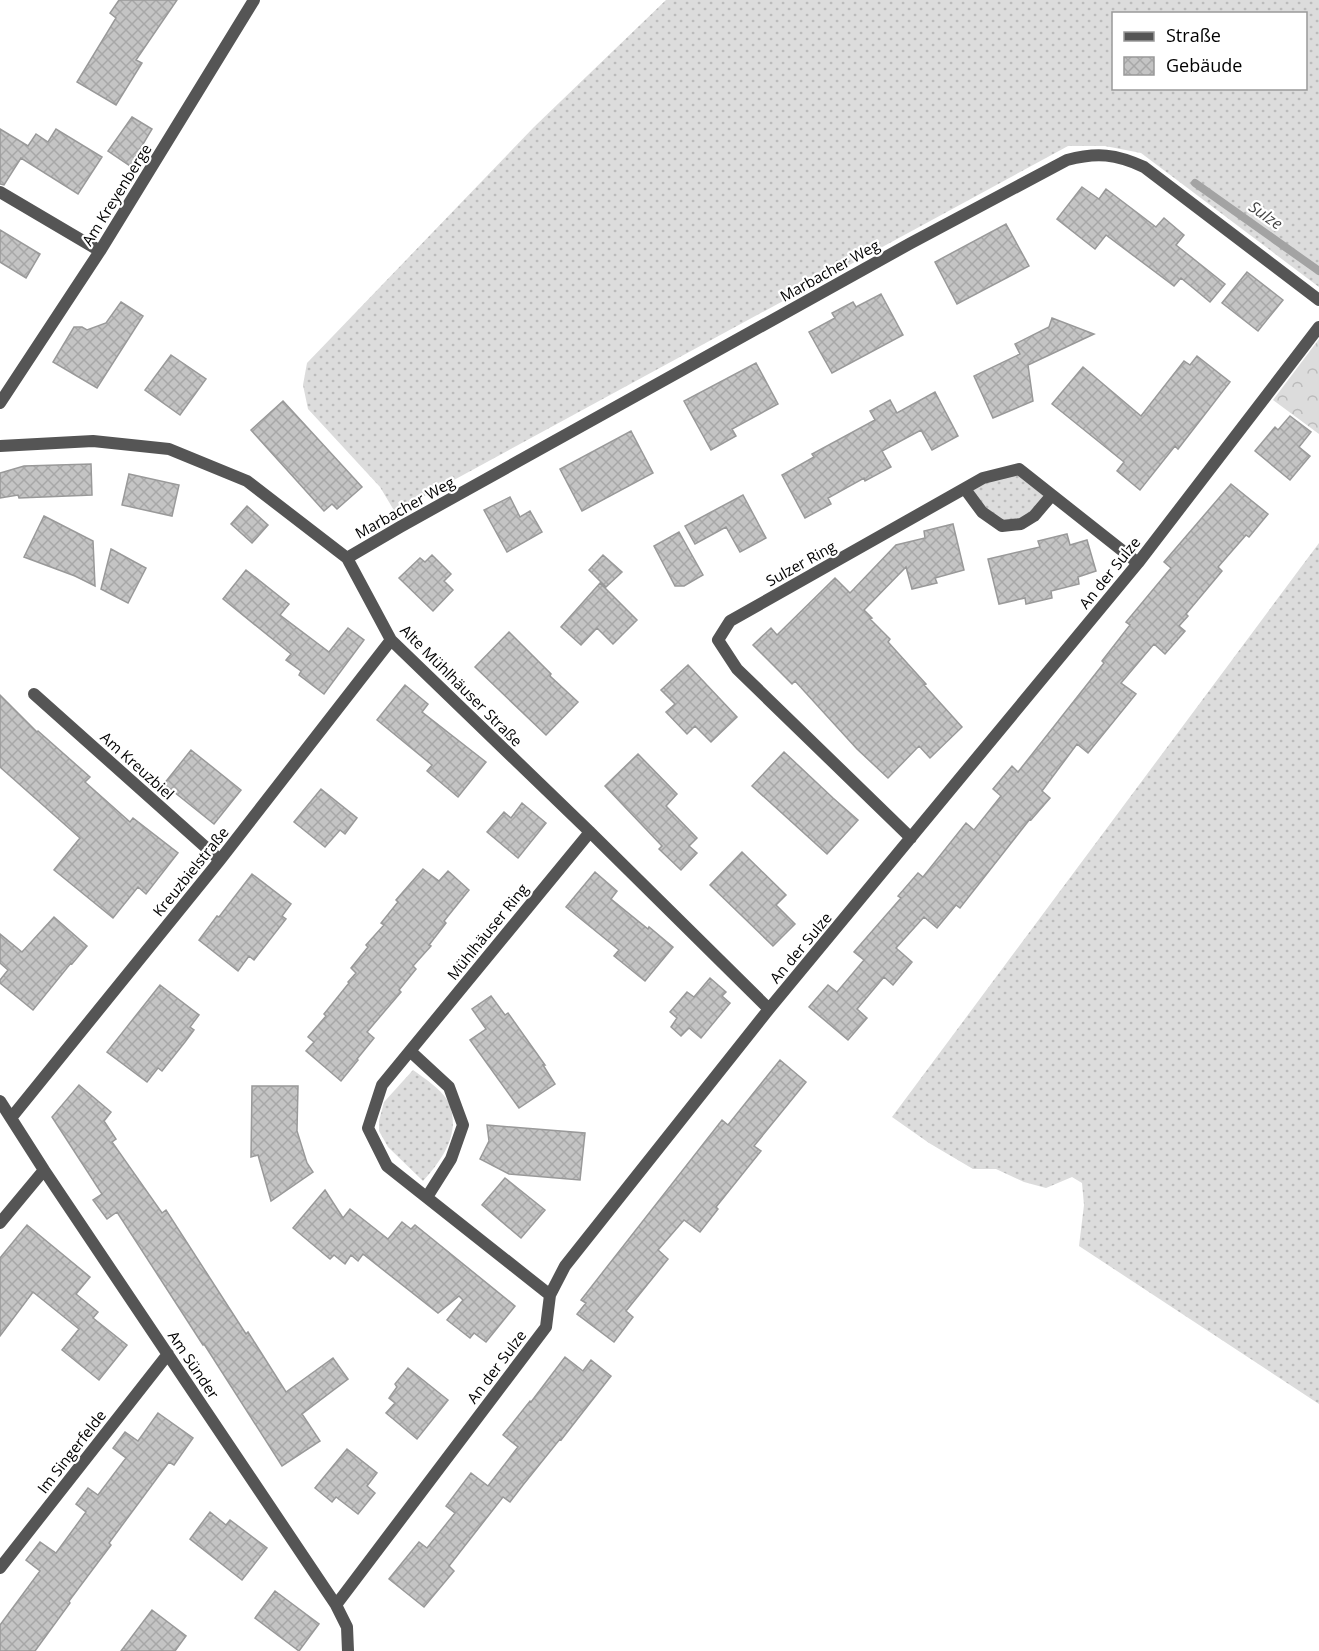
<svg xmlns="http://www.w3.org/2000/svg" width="1319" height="1651" font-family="'Open Sans',sans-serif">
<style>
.grass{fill:url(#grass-dots);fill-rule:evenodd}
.park{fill:url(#park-crowns)}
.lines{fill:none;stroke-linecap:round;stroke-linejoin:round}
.stream{stroke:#a3a3a3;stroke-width:8}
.building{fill:url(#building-cross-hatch);stroke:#999;stroke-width:1.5}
.minor{stroke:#555;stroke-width:12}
.labels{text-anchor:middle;stroke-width:4.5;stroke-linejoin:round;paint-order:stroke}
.street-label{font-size:15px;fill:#000;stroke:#fff}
.water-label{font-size:16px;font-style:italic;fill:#444;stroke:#fff}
</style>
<defs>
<pattern id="grass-dots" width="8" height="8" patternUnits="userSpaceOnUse" patternTransform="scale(1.5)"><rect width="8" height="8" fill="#dcdcdc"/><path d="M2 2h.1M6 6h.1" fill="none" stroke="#bbb" stroke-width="1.8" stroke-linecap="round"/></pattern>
<pattern id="park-crowns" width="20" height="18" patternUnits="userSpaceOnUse" patternTransform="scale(1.5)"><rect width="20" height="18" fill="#dcdcdc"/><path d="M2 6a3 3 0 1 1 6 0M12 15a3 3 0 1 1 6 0" fill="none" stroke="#bbb"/></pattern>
<pattern id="building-cross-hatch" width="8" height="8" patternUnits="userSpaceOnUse" patternTransform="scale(1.5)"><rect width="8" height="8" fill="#c4c4c4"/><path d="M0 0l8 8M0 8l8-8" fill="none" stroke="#a7a7a7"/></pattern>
</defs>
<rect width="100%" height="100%" fill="#fff"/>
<!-- grass -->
<path class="grass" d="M666,0H1319V287L1141,153L1105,146H1068L395,512L380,487L308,409L303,385L307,363L534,127ZM1114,14H1306V88H1114Z
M1019,469L1052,495L1034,516L1002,526L965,489Z
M1319,543V1404L1079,1246L1084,1205L1082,1183L1072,1177L1046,1188L1024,1182L996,1169H973L929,1143L892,1117Z
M413,1070C425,1079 439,1087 448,1101C451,1105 451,1109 452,1114C457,1140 439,1163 423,1181L388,1147L379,1131V1121L384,1102Z"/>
<!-- park -->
<path class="park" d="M1319,339V434L1273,400Z"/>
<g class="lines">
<!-- stream -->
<path class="stream" d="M1195,183L1319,271"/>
</g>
<!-- building -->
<path class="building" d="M119,0H177L136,60L142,63L116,105L77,82L116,18L110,13Z
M132,117L152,129L130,166L108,151Z
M0,129L28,146L36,134L48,142L56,129L102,157L78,194L21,158L4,185L0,184Z
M1082,187L1099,199L1106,189L1156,227L1164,218L1184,235L1176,245L1225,284L1210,302L1181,278L1174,286L1106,235L1095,249L1057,219Z
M1006,224L1029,266L957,304L935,262Z
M0,230L40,254L26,278L0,262Z
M1247,272L1283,300L1258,331L1222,303Z
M881,294L903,335L832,373L809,332L835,318L832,313L853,302L856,307Z
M121,302L143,316L97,388L53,362L74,327H82L87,330L106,323Z
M1052,318L1094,334L1028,365L1033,401L993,418L974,376L1020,354L1015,344L1049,327Z
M171,355L206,379L180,415L145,390Z
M1197,356L1230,382L1178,449L1175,446L1140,490L1117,471L1124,462L1052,404L1083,367L1141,416L1184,361L1190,365Z
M756,363L778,404L732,429L736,436L711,450L684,401Z
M935,392L958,436L932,450L921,430L882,451L891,467L865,481L864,478L828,498L831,504L805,518L782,475L814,457L812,454L875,420L870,411L890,400L897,413Z
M283,401L362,487L337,509L332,504L324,511L251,430Z
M1290,416L1311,432L1299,447L1310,456L1290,480L1255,451L1275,427L1278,430Z
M631,431L653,473L582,511L560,469Z
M91,464L92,495L19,498L18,495L0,498V473L24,466Z
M129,474L179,485L172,516L122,505Z
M1231,484L1268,514L1249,537L1246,535L1218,567L1222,571L1186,614L1188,616L1179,626L1185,631L1165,654L1154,644L1121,683L1136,694L1088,753L1077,744L1042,791L1050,798L1031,820L1030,819L960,908L956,905L937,928L924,917L896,948L912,962L893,985L884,977L857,1009L867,1018L848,1040L809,1007L828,985L837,992L864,960L854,952L901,898L898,896L918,873L923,877L966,823L974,830L1001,796L993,789L1012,766L1018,772L1104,663L1102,661L1130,625L1126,622L1171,568L1164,562Z
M743,495L766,538L740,552L726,527L695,544L685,526Z
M510,497L520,517L530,511L542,532L507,552L484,510Z
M247,506L268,525L252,543L231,524Z
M44,516L93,541L95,586L75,576L24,557Z
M953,524L964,570L935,578L937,583L912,589L906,567L864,610L872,618L870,619L890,639L888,642L926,684L924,685L962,727L930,758L919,746L888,778L857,749L795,681L792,684L753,645L771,628L777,635L835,578L850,593L896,545L925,538L924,531Z
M679,532L703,575L684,586H675L654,546Z
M1067,534L1070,545L1087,540L1096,571L1078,577L1079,584L1051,591L1052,598L1026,604L1025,598L999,604L988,559L1040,547L1038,541Z
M111,549L146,568L128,603L101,589Z
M432,555L451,574L444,581L453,590L433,611L399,578L420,558L425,562Z
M603,555L622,572L606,587L589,570Z
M246,570L289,604L280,615L329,652L348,628L364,640L324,694L299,675L301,671L286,660L291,654L223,599Z
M600,583L637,620L613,644L597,628L581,645L561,627Z
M509,632L551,674L550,676L578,702L546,735L475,667Z
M688,665L737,717L711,742L695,726L687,734L666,712L675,704L661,690Z
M405,685L428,704L422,712L486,762L458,797L427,771L432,765L377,720Z
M0,695L37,732L38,731L90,777L85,782L130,822L133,818L178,853L146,894L138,887L113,918L54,870L80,838L0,767Z
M191,750L241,790L214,824L164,784Z
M784,752L833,798L858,820L827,854L752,786Z
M638,754L677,794L666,806L697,838L689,846L697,853L681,870L659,849L662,846L605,786Z
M321,789L357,818L345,834L340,830L325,847L294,822Z
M522,803L546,823L518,858L487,832L504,812L511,818Z
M742,852L786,895L776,905L795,924L773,946L710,885Z
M423,869L439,881L448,871L469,890L444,921L446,923L429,945L431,946L413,966L416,969L399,990L401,992L367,1032L374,1038L357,1059L358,1060L341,1081L306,1051L314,1042L308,1037L326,1016L324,1014L349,983L348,982L356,973L351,968L368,947L366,945L384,925L381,923L398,902L396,900Z
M595,872L617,891L611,899L648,929L649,927L673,947L645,981L614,956L619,950L566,907Z
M252,874L291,904L282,916L286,919L254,960L249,956L238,971L199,940L217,916L219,917Z
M54,917L87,946L72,964L71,963L33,1010L0,983V980L8,970L0,963V934L22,952Z
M710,978L726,992L722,996L730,1003L701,1038L689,1028L681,1036L671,1027L677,1018L670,1012L687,992L694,997Z
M160,985L199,1015L190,1027L194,1030L185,1042L162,1071L158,1068L147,1082L107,1052Z
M491,996L505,1015L508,1013L545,1065H543L555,1084L519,1108L470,1040L486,1029L472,1009Z
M780,1060L806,1082L754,1146L761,1151L716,1207L718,1209L700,1232L684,1220L658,1250L668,1259L626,1311L633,1317L614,1342L577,1314L586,1303L581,1300L722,1120L728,1125Z
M79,1085L111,1112L104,1121L116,1139L112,1142L162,1213L166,1210L246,1334L248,1332L286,1392L333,1358L348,1379L302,1414L320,1441L282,1466L204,1344L203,1345L117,1212L107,1219L93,1200L102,1194L52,1117Z
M252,1086H298L297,1131L307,1163L313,1172L271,1201L258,1155L251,1157Z
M487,1125L585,1133L580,1180L509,1174L480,1159L489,1141Z
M505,1178L545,1210L521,1238L482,1205Z
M325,1190L343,1218L350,1209L388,1239L402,1222L411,1229L415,1225L515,1306L486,1342L474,1333L470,1338L447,1320L463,1300L459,1296L438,1313L363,1254L358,1261L351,1255L345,1264L334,1255L330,1259L293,1228Z
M27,1225L90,1277L76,1294L98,1312L93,1318L127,1345L99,1380L62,1350L79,1329L33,1292L0,1336V1258Z
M565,1357L583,1371L591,1360L611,1376L561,1440L560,1439L523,1485L510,1502L503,1497L449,1566L454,1571L424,1607L389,1579L419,1542L427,1548L455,1513L446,1506L471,1473L488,1486L518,1447L503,1435L530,1401L531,1402Z
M408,1368L448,1400L417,1439L386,1413L395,1403L389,1398L397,1387L395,1384Z
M158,1413L193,1438L174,1465L169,1462L109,1543L111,1545L69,1601L70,1603L35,1651H0V1625L40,1571L26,1560L40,1542L56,1553L86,1512L76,1504L88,1488L98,1495L126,1458L113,1448L125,1432L138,1441Z
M347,1449L377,1473L367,1486L375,1493L358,1514L336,1497L332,1502L315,1488Z
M210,1512L226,1525L230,1520L267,1548L242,1580L190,1539Z
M275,1591L319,1624L299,1651L255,1618Z
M152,1610L186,1636L175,1651H121Z"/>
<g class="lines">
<!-- minor -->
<path class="minor" d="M0,192L100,251
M0,403L100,251L254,0
M0,446L93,441L169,449L247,481L347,558L391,640L590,832L769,1009
M965,489L982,512L1002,526L1021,524L1034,516L1052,495
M347,558L400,527L911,243L1067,160C1097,152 1116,154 1144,167L1319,300
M34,694L220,860
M911,838L737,669L718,640L730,621L983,478L1019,469L1138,563
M410,1051L449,1087L463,1125L451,1159L427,1197
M0,1101L44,1170L336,1605L347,1627L348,1651
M11,1118L220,860L391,640
M0,1223L44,1170
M550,1295L387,1166L368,1128L382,1085L590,832
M0,1568L168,1354
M336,1605L546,1327L550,1295L565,1266L769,1009L1138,563L1319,327"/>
</g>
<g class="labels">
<!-- street labels -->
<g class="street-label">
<text transform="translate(117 195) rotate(-58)" y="5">Am Kreyenberge</text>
<text transform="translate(830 271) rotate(-29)" y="5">Marbacher Weg</text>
<text transform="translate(405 508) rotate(-29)" y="5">Marbacher Weg</text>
<text transform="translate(801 564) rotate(-29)" y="5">Sulzer Ring</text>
<text transform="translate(1110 573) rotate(-51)" y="5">An der Sulze</text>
<text transform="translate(461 686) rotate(45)" y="5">Alte Mühlhäuser Straße</text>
<text transform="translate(137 766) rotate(42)" y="5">Am Kreuzbiel</text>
<text transform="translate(191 872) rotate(-51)" y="5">Kreuzbielstraße</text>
<text transform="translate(488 932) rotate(-51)" y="5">Mühlhäuser Ring</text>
<text transform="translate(801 948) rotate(-50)" y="5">An der Sulze</text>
<text transform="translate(193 1365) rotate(56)" y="5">Am Sünder</text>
<text transform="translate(497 1367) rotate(-53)" y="5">An der Sulze</text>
<text transform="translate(72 1452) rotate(-52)" y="5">Im Singerfelde</text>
</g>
<!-- water labels -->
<g class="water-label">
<text transform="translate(1266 215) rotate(35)" y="6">Sulze</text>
</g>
</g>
<!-- legend -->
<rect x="1112" y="12" width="195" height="78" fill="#ffffff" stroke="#999999" stroke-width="1.5"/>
<rect x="1124" y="32" width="30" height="9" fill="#555555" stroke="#999999" stroke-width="1.5"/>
<text x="1166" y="42" font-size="18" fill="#000000">Straße</text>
<rect x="1124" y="57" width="30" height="18" fill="url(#building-cross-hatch)" stroke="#999999" stroke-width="1.5"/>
<text x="1166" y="72" font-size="18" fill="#000000">Gebäude</text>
</svg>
